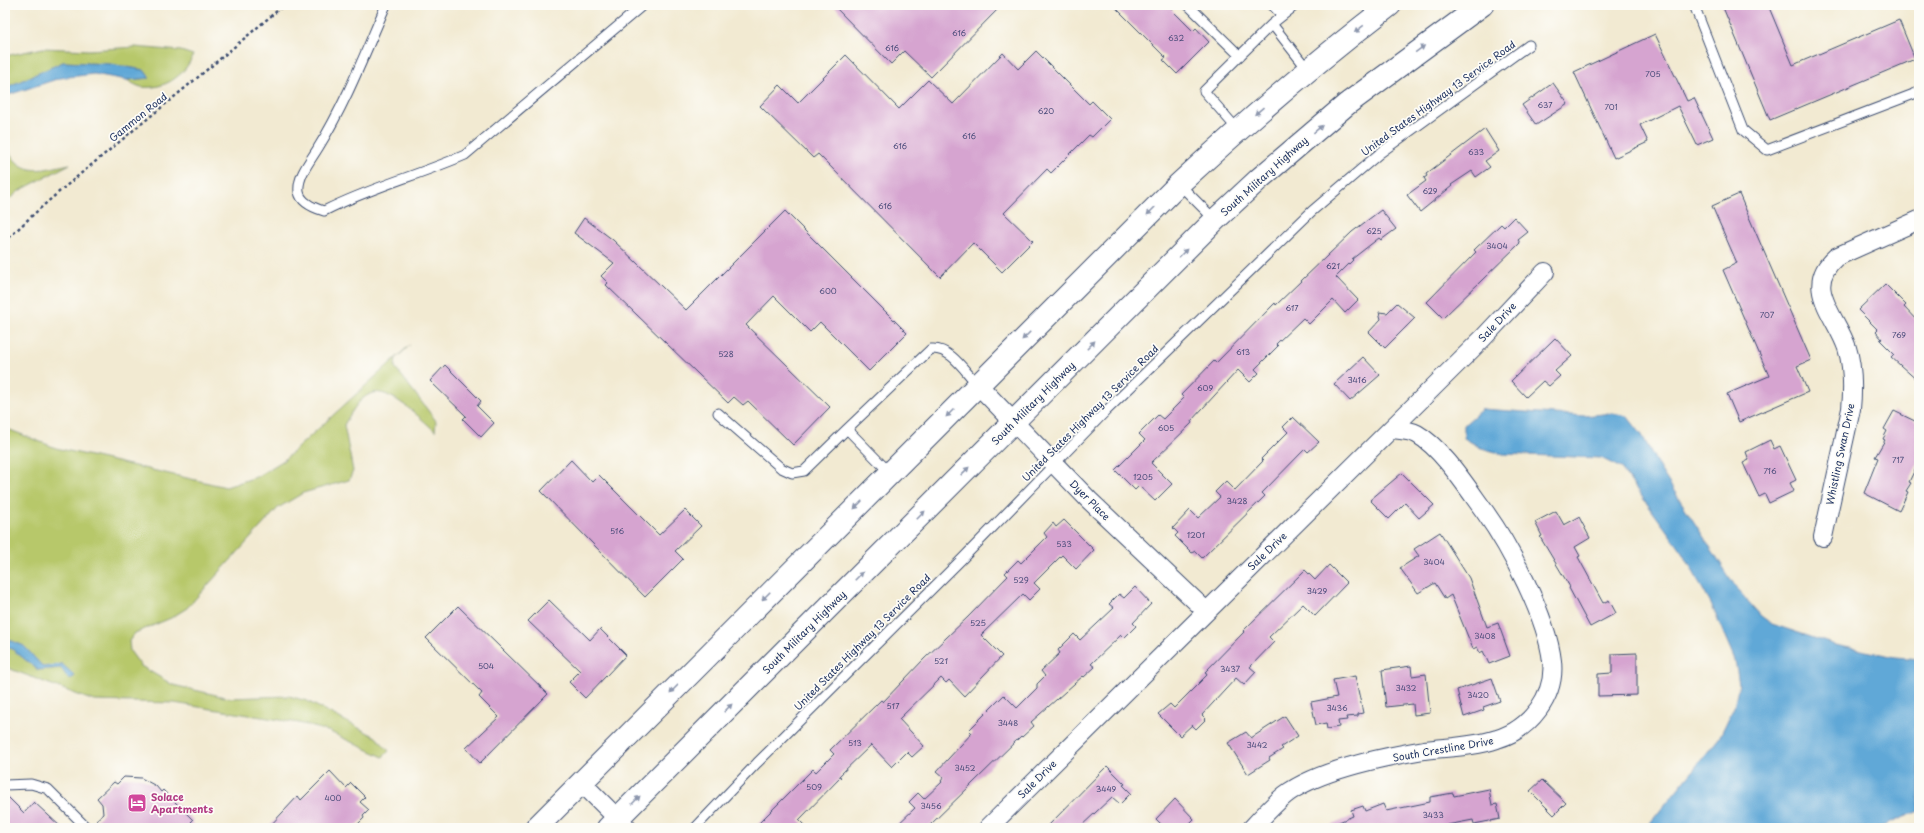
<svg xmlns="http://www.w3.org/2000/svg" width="1924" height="833" font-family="'Playpen Sans',sans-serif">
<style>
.green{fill:#b7c86b;stroke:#697c64}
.water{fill:#60a8d7;stroke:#3e6c9a}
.building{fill:#d6a4d0}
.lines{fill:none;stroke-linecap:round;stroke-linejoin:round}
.lane-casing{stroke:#3b4b6f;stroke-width:11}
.street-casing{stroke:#3b4b6f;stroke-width:20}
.primary-casing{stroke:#3b4b6f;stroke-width:24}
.path{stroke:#3b4b6f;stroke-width:2.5;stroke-dasharray:3 3;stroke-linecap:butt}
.lane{stroke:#fff;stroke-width:9}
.street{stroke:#fff;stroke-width:18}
.primary{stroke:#fff;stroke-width:22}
.oneway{fill:#8d97ae}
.labels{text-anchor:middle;stroke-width:3.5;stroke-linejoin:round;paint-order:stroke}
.number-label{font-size:8px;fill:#4a4c7a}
.street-label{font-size:10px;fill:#1b2f5e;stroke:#fdfcf7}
.hotel-label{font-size:10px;font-weight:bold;fill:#b23c85;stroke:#fdfcf7;text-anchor:start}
</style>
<rect width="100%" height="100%" fill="#fdfcf7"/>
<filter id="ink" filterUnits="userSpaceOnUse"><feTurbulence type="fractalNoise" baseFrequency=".025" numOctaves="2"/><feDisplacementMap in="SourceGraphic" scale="8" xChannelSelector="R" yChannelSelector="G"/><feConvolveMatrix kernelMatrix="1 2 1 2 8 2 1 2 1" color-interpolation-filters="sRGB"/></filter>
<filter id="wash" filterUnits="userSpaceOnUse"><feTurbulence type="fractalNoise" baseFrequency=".012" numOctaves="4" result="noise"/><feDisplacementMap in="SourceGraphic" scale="16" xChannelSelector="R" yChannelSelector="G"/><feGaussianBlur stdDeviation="0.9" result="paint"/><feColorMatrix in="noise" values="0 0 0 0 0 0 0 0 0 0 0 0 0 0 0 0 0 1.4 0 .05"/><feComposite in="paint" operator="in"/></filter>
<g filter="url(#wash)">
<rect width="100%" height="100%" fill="#f2ead2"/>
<!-- green -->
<path class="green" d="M135,47L181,51L193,55C185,76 164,90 141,87C137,86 132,83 127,80L150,78L144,70L110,64L63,62L5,88V56L43,48L89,50Z
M5,143C20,179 39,170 70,164L19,191L5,203Z
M410,345L396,358L395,367L436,421L435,431C422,420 388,385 370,394C358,399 350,415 344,425L353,471L349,480L303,493L278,508L187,608L171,618L135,633L129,641L130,651L141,666L173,685L229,698L289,696L307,701L376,737L389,751L383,757L328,731L299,723L174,703L94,701L5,667V649L11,648L38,670L61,668L62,664L43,667L24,646L8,639L5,641V428L56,448L226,487L256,477L284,460Z"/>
<!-- water -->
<path class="water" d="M63,62L110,64L144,70L150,78L127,80L94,74L60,78L5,96V88Z
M1482,409L1584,416L1613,413L1627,416L1642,435L1660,469L1737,589L1761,616L1772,624L1835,645L1896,657L1919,659V811L1878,828H1646L1719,738L1734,707L1739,684L1735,660L1712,606L1683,553L1621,468L1601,458L1503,454L1481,448L1464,438V425Z
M7,639L24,646L43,667L62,664L75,676L69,680L61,668L38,670L11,648L5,649V641Z"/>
<g id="blocks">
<!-- building -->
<path class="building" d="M833,5H1002L931,77L904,51L891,64Z
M1113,5H1167L1193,31L1196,28L1209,42L1177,74L1163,60L1166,58Z
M1722,5H1768L1793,65L1899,20L1915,59L1770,120Z
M1655,34L1687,101L1694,98L1713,138L1697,145L1678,106L1640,125L1648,142L1614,158L1574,72Z
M1036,51L1089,104L1092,101L1110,119L1092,137L1089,135L1051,173L1047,169L1004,213L1033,241L1002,272L973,243L940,277L818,154L813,158L760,106L780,85L798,103L846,55L899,109L928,80L953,104L1003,53L1018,69Z
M1553,83L1568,104L1536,125L1522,105Z
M1485,129L1499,151L1485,161L1490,167L1476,177L1472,171L1451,185L1452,186L1420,212L1407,195L1426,181L1424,178L1427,176L1426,174Z
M1739,194L1811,360L1797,366L1808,392L1739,422L1727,394L1769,376L1723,270L1737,263L1712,206Z
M1381,210L1396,229L1381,240L1379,238L1352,259L1353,260L1336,277L1358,300L1345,313L1333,300L1309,324L1303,318L1276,344L1278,346L1255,369L1259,373L1250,382L1238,370L1191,421L1192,423L1151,463L1172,484L1155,501L1139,486L1135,490L1115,470L1145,440L1139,434L1158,415L1163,419L1184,398L1181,395L1214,361L1216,363L1275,303L1276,305L1352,232Z
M785,211L907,333L869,371L820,322L810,332L774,296L746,325L830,407L793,445L748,401L743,405L734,397L728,403L606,285L608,283L601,276L614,263L574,233L584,218L613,240L686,310Z
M1514,217L1528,232L1518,240L1520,243L1443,318L1427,302L1476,252L1474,250L1501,224L1504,227Z
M1885,284L1906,305L1904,307L1919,323V382L1891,357L1894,354L1880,340L1882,339L1876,332L1878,330L1858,310Z
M1397,303L1415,318L1385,348L1369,332L1381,319L1379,312L1387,313Z
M1555,338L1572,356L1555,371L1560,376L1549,386L1543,381L1526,397L1511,381Z
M1363,357L1380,375L1350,401L1334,384Z
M445,365L481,401L477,406L494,423L481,437L463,419L466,416L430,381Z
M1894,411L1919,423V461L1909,482L1911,483L1906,491L1908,492L1899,511L1864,493L1878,458L1875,457L1885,440L1883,439L1887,431L1884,429Z
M1293,417L1319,442L1308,452L1305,449L1262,493L1265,496L1202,558L1195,551L1192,553L1175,536L1178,533L1173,528L1190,510L1198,518L1220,497L1215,492L1226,481L1235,490L1263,461L1261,459L1288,432L1283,427Z
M1770,440L1774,449L1780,446L1796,480L1790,483L1794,491L1769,503L1765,494L1759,497L1743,463L1749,460L1746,452Z
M571,460L592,482L599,475L659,535L685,510L701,526L675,551L683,559L645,597L541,491Z
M1402,473L1434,505L1419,518L1405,503L1389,519L1370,500Z
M1556,511L1564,525L1579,517L1590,538L1575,547L1580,556L1578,557L1603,603L1609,600L1616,613L1590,627L1569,588L1570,587L1540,537L1542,536L1535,522Z
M1064,520L1094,550L1076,569L1062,555L1034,583L1040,589L1029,600L1023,594L981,635L1002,656L964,696L949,680L946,683L941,678L899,719L924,746L912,757L907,752L892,767L871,745L839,776L841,777L799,820L807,828H754L813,769L816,772L834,754L830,750L881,700L883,702L924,659L968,617L1008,576L1005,573L1018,560L1021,563L1047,537L1044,533L1053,523L1056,527Z
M1440,532L1469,578L1487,627L1498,623L1510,656L1489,664L1483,651L1480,653L1477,647L1473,649L1451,595L1445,599L1435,583L1418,593L1400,568L1419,556L1414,549Z
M1329,565L1347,583L1315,616L1303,604L1269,637L1274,642L1250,667L1256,672L1244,685L1236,678L1202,715L1206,719L1196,729L1192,725L1180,736L1158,714L1170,704L1174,708L1207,675L1205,672L1244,632L1243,631L1305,570L1315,580Z
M1135,587L1151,604L1133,623L1136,626L1124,638L1121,635L1091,664L1095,667L1084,677L1083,676L1031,722L1034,726L1022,737L1021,736L927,828H894L915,808L909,802L918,793L924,799L942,782L941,781L944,777L937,771L972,733L969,730L1004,695L1017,708L1037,688V684L1045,676L1041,671L1060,653L1058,650L1074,634L1080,640L1114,608L1109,604L1119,594L1124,598Z
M549,600L590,640L600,629L626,655L585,698L569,682L580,671L528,621Z
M458,606L548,694L480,763L466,748L499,717L479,697L482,693L426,638Z
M1637,653V695L1598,696V674L1612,673V654Z
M1411,666L1412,676L1426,674L1430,713L1414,715L1413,704L1386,707L1382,670Z
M1355,676L1363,713L1358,714V716L1346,717L1347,720L1338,721L1339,727L1327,729L1326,723L1316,725L1311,702L1337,697L1333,680Z
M1492,678L1500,701L1483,707L1484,710L1464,717L1457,690Z
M1285,716L1298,736L1281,747L1283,749L1269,758L1270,760L1248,774L1228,743L1246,732L1251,738Z
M1107,766L1125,784L1123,785L1131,793L1120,804L1112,797L1079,828H1046Z
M330,771L346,788L351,783L365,797L360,802L369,810L363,816L364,818L354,828H268L298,796L301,800Z
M124,777L141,778L156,786L161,792L163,790L193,820L191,822L198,828H104L96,820L103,814L102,804L97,798L114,782L117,784Z
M1542,780L1566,803L1554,815L1530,791Z
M1489,789L1492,805L1497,804L1500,819L1474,824L1473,820L1447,825L1448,828H1325L1353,816L1351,810L1363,806L1365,811L1383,804L1386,811L1430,802V797L1453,793L1454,796Z
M5,794L24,813L34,802L62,828H5Z
M1175,799L1194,819L1185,828H1165L1156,819Z"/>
</g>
</g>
<g filter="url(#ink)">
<use href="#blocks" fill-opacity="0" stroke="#3b4b6f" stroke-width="1"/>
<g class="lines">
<!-- lane casing -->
<g class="lane-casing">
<path id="lane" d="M386,5C365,53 346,103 318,148C311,160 297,176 299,192C301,203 314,208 324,211C369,188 419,175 465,155L643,5
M1188,5L1240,56
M1272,5L1282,15
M1694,5L1743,130L1767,150L1919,92
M1272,24L1308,70
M1238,130L1204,91L1272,24L1296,5
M1179,184L1215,220
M718,413L781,468L792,473L804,471L847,429L890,473
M847,429L931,349C951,347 965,372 978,385
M5,785L31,784L48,789L87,828
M695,828L757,763L963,558L1107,410L1312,211L1380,153L1529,45"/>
</g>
<!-- street casing -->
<g class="street-casing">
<path id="street" d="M978,385L1089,500L1206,611
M1823,537L1851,409C1853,388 1853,367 1847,348C1836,315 1802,287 1836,257L1919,220
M581,782L627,828
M988,828L1483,338L1545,272
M1252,828C1262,817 1273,805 1285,795C1318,770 1383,757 1424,750C1448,747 1474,747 1497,739C1530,729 1556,696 1552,661C1547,617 1510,547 1485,512C1468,489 1442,448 1417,434C1409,430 1399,430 1391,429"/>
</g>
<!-- primary casing -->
<g class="primary-casing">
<path id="primary" d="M536,828L1179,184C1247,121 1317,61 1390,5
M608,828L1215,220L1259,179L1347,104L1482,5"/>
</g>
<!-- path -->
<path class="path" d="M5,242C44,202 87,169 130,133C182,91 233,48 284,5"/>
<!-- lane -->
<use href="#lane" class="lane"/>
<!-- street -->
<use href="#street" class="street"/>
<!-- primary -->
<use href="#primary" class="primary"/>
</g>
<!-- one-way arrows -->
<defs><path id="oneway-solid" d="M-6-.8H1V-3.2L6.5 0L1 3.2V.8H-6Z"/></defs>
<g class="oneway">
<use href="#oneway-solid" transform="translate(1359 29) rotate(143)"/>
<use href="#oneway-solid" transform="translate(1420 49) rotate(-36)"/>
<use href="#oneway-solid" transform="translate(1259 111) rotate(139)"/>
<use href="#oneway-solid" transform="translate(1318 129) rotate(-40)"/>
<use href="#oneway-solid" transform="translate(1151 211) rotate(135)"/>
<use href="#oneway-solid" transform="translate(1183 253) rotate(-45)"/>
<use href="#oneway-solid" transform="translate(1026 336) rotate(135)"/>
<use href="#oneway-solid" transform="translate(1091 345) rotate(-46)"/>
<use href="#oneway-solid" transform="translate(950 413) rotate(135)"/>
<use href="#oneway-solid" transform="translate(965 471) rotate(-44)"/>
<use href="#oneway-solid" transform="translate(858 505) rotate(135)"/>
<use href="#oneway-solid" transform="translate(921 515) rotate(-45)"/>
<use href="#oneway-solid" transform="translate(859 576) rotate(-45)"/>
<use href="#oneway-solid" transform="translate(766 596) rotate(135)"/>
<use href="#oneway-solid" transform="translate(674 689) rotate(135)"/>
<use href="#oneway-solid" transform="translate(728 708) rotate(-45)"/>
<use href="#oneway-solid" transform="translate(636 800) rotate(-45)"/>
</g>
</g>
<!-- icons -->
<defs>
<g id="hotel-square" transform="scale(1)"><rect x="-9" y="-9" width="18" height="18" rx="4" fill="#d1479c" stroke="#fdfcf7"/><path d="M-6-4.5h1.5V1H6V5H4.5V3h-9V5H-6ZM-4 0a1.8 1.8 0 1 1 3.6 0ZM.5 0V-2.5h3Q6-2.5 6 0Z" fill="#fff"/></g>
</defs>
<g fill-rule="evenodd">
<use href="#hotel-square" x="137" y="803"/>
</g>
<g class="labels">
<!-- number labels -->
<g class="number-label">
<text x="959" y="36">616</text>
<text x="1176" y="41">632</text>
<text x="892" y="51">616</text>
<text x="1653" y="77">705</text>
<text x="1545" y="108">637</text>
<text x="1611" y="110">701</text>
<text x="1046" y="114">620</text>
<text x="969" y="139">616</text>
<text x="900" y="149">616</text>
<text x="1476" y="155">633</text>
<text x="1430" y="194">629</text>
<text x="885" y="209">616</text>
<text x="1374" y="234">625</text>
<text x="1497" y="249">3404</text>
<text x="1333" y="269">621</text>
<text x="828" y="294">600</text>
<text x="1292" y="311">617</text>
<text x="1767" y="318">707</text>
<text x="1899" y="338">769</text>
<text x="1243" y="355">613</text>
<text x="726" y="357">528</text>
<text x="1357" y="383">3416</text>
<text x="1205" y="391">609</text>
<text x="1166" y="431">605</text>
<text x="1898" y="463">717</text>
<text x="1770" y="474">716</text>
<text x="1143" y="480">1205</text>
<text x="1237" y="504">3428</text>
<text x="617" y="534">516</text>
<text x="1196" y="538">1201</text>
<text x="1064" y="547">533</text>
<text x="1434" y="565">3404</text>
<text x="1021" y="583">529</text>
<text x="1317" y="594">3429</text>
<text x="978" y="626">525</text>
<text x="1485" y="639">3408</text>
<text x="941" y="664">521</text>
<text x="486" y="669">504</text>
<text x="1230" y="672">3437</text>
<text x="1406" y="691">3432</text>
<text x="1478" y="698">3420</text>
<text x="893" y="709">517</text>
<text x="1337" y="711">3436</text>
<text x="1008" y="726">3448</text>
<text x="855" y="746">513</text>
<text x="1257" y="748">3442</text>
<text x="965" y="771">3452</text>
<text x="814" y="790">509</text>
<text x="1106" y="792">3449</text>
<text x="333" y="801">400</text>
<text x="931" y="809">3456</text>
<text x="1433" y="818">3433</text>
</g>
<!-- street labels -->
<g class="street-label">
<text transform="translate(1438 98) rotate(-36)" y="4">United States Highway 13 Service Road</text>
<text transform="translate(138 117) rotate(-39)" y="4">Gammon Road</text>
<text transform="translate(1264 176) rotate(-42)" y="4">South Military Highway</text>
<text transform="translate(1497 322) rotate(-47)" y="4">Sale Drive</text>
<text transform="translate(1033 403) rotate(-45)" y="4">South Military Highway</text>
<text transform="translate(1090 413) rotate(-45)" y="4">United States Highway 13 Service Road</text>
<text transform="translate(1840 454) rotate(-78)" y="4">Whistling Swan Drive</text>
<text transform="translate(1090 500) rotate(45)" y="4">Dyer Place</text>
<text transform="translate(1267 551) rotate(-44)" y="4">Sale Drive</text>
<text transform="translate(804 632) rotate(-45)" y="4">South Military Highway</text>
<text transform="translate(862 642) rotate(-45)" y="4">United States Highway 13 Service Road</text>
<text transform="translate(1443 749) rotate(-10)" y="4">South Crestline Drive</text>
<text transform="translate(1037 779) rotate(-45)" y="4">Sale Drive</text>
</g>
<!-- hotel labels -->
<g class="hotel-label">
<text x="151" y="801">Solace<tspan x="151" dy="12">Apartments</tspan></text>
</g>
</g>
<!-- margin -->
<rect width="1924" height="833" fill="none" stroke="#fdfcf7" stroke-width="20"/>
</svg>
